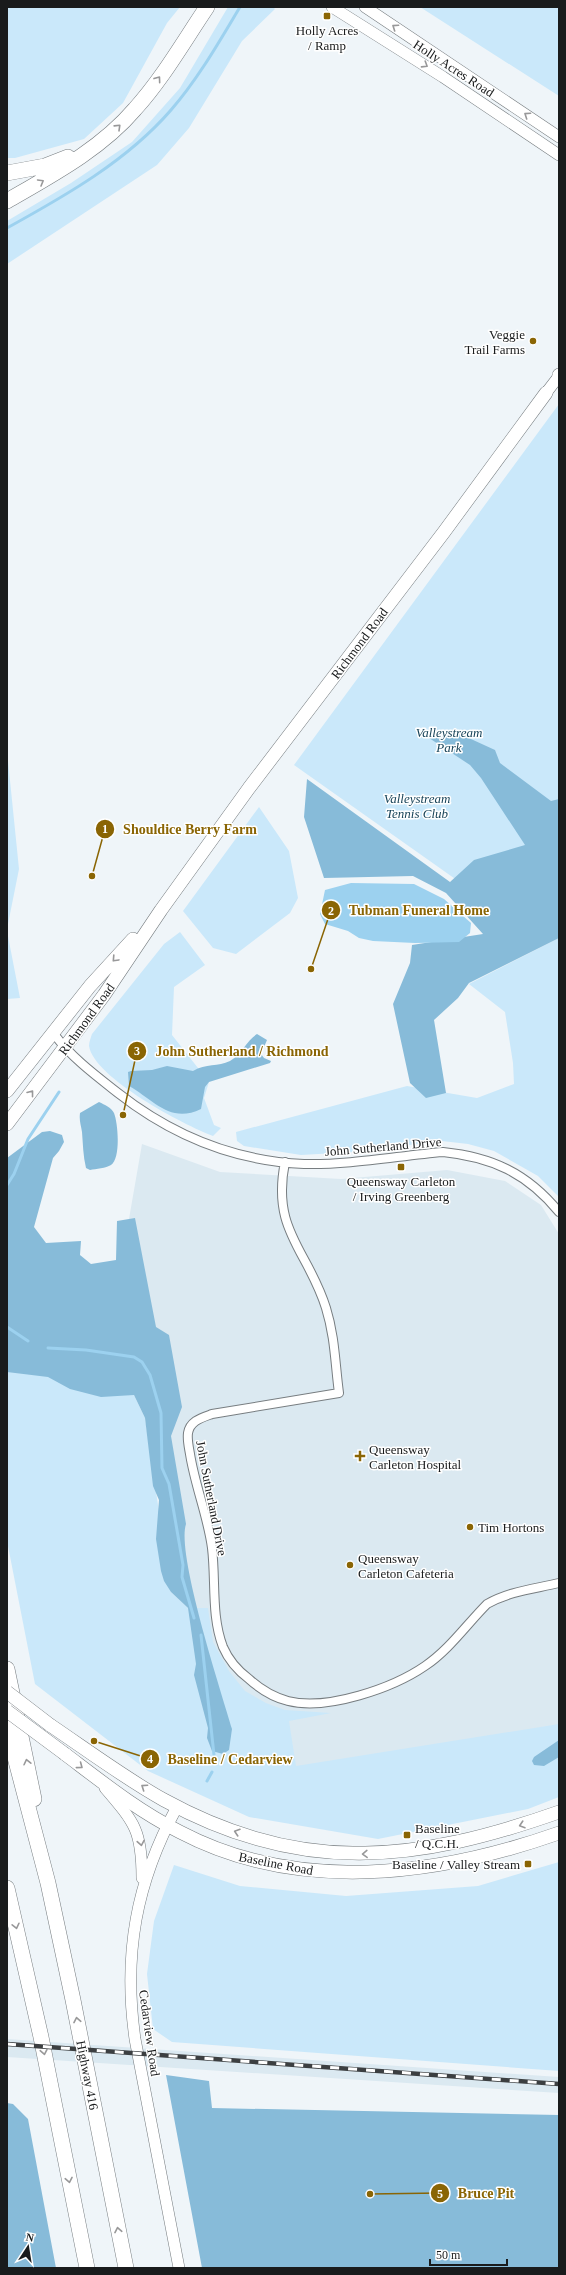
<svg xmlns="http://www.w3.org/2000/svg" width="566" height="2275" font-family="'Times New Roman',serif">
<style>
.built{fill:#dbe9f1}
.green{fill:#cae8fa}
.forest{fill:#87bbd9}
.water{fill:#9cd1ef}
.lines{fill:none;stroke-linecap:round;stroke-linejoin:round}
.stream{stroke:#9cd1ef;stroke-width:3}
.minor-casing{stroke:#777d80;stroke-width:10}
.secondary-casing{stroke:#777d80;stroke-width:12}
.primary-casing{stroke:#777d80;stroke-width:14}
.motorway-casing{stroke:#777d80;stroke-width:16}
.minor{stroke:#fff;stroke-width:8}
.secondary{stroke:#fff;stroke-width:11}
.primary{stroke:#fff;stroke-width:13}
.motorway{stroke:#fff;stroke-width:15}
.rail-casing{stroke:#3c3f41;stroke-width:4.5}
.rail{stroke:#fff;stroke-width:3;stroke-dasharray:9;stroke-linecap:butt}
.primary-bridge-casing{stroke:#777d80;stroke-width:14;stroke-linecap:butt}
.primary-bridge{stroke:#fff;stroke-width:13}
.oneway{stroke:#989899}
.poi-dot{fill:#8a6504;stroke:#fff;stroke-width:1.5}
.labels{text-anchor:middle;stroke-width:3;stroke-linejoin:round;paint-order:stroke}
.poi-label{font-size:13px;fill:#191b1c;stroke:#fff;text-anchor:start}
.street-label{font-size:13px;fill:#191b1c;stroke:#fff}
.park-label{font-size:13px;font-style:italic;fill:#174358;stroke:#fff}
.leader{fill:none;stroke:#8a6504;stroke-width:1.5}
.callout-dot{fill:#8a6504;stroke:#fff;stroke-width:1.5}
.mark-label{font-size:12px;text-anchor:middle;font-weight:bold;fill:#fff}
.callout-label{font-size:14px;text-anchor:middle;font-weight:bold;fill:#8a6504;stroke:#fff;stroke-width:3;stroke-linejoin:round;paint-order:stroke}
</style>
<rect width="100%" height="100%" fill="#eff5f9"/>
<!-- built -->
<path class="built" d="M142,1144L220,1172L341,1179L447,1170L505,1181L541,1205L559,1234V1744L294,1787L235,1705L178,1568L125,1242Z
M7,2039L559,2077V2093L7,2057Z"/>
<!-- green -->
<path class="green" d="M180,7L167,23L123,103L84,139L15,158H7V8Z
M228,7H273L275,9L242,41L189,128L157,165L7,264V221L71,183L132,142L180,88Z
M420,7H559V96Z
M559,404V836L468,888L294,765Z
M7,751L19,869L7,929Z
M259,807L289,851L298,898L290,913L236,954L213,948L183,911Z
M7,931L20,998L7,999Z
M180,932L205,965L174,987L172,1035L209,1082L204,1098L214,1125L221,1128L213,1136C184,1125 94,1078 89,1046C89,1042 91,1037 92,1034L164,944Z
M559,938V1197L538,1176L494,1151L468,1144L442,1141L353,1152L301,1155L244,1146L237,1141L236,1132L407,1086L477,1098L514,1084L513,1063L505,1012L469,984Z
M7,1365L134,1395L145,1418L171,1592L188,1608H208L213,1642L229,1671L245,1691L266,1703L285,1710L331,1713L289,1721L296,1766L559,1724V1797L528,1809L378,1839L249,1817L148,1771L35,1684L7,1541Z
M559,1862V2071L172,2042L153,2029L147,1974L154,1921L174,1865L240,1886L346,1896L478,1886Z"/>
<!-- forest -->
<path class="forest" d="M460,734L495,750L500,763L551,801L559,799V938L469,983L458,998L434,1020L446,1093L426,1098L410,1083L393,1004L410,963L412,945L483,934L446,893L413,876L324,878L304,817L307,779L450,882L474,860L525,845L481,778L470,765L426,736Z
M257,1034L267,1040L261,1054L264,1058L271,1061L270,1063L209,1082L205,1087L201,1109C170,1124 154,1100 129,1086L128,1072L131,1071L152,1070L167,1066L193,1071C206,1063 218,1067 230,1061C242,1054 247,1040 257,1034Z
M99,1102C105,1105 111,1107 114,1113C118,1123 121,1158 111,1165C106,1168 96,1169 90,1170L86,1168C83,1156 83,1144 82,1132C81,1125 79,1121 80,1113Z
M50,1131L62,1135L64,1142L59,1151L53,1158L34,1227L46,1243L81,1241L80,1255L91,1264L116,1260L117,1221L135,1218L156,1327L169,1335L182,1407L171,1436L186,1524C176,1554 221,1691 232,1729L229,1750L223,1754L212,1751L207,1738L208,1728L194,1675L196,1664L188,1608L171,1592L164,1581L161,1571L156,1539L159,1500L153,1486L145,1418L134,1395L101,1397L70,1389L48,1377L7,1372V1158L42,1132Z
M559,1740V1757L544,1766L534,1765L532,1761L534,1757Z
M166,2075L209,2081L212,2108L559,2115V2268H202Z
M7,2103L13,2104L28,2119L56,2268H7Z"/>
<!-- water -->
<path class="water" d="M351,883L414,884L444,899L471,923L470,933L459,942L415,943L373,941L359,938L348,931L325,924L320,914L325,890Z"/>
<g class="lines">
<!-- stream -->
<path class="stream" d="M7,228C65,196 127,161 171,110C198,79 219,42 240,7
M7,1185L14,1174L28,1139L59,1092
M7,1327L28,1341
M48,1348L86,1350L134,1357L142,1362L150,1375L161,1413L162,1468L169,1484L183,1565L182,1577L194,1618
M201,1635L214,1755
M207,1781L212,1772"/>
<!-- minor casing -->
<g class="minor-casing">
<path id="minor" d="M54,1034C72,1058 95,1075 118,1093C173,1136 235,1161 304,1164C350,1165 397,1156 443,1152C492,1157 527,1173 559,1212
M285,1162C271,1231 308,1250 326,1308C335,1337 335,1363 339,1393L212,1414C201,1418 190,1421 188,1433C187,1440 189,1448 190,1454C195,1486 208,1517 212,1548C216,1581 211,1616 223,1647C229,1661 237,1670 249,1679C260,1689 273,1697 288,1701C327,1711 393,1688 425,1666C449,1650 467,1624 487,1604C510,1591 534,1589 559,1583"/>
</g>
<!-- secondary casing -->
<g class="secondary-casing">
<path id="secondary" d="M332,7L443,77L559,155
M365,7L559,137
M546,393L559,376
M105,1788C135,1823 142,1831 142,1878
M177,1807C136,1882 123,1954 135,2039L179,2268"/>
</g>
<!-- primary casing -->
<g class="primary-casing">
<path id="primary" d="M559,376V375
M7,1091L90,986L133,939
M7,1124L104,995L161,910L249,788L444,532L546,393
M50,1725C87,1750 126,1779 164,1800C302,1876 417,1862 559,1812
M65,1754C102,1782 138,1811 180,1832C298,1894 437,1876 559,1833"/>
</g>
<!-- motorway casing -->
<g class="motorway-casing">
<path id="motorway" d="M7,173L45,166L68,157
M7,201C52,175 101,149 135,109C163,78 184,41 207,7
M7,1669L34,1799
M7,1727L48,1883L73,2000L126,2268
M7,1888L41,2037L87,2268"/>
</g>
<!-- minor -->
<use href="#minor" class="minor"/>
<!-- secondary -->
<use href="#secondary" class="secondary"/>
<!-- primary -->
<use href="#primary" class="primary"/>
<!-- motorway -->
<use href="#motorway" class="motorway"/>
<!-- rail casing -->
<g class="rail-casing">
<path id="rail" d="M7,2044L559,2084"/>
</g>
<!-- rail -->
<use href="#rail" class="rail"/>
<!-- primary-bridge casing -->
<g class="primary-bridge-casing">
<path id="primary-bridge" d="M7,1692L50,1725
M7,1711L65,1754"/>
</g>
<!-- primary-bridge -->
<use href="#primary-bridge" class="primary-bridge"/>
</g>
<!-- one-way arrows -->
<defs><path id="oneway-chevron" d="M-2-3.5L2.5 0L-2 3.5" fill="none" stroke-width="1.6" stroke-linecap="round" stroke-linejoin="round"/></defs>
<g class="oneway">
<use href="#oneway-chevron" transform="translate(395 27) rotate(-146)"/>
<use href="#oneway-chevron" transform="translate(425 65) rotate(32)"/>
<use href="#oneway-chevron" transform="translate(158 79) rotate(-54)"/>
<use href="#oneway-chevron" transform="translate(527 115) rotate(-146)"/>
<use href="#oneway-chevron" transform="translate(118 127) rotate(-44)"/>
<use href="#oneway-chevron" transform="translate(41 182) rotate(-30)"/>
<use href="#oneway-chevron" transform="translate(115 959) rotate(133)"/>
<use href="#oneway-chevron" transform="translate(31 1093) rotate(-52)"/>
<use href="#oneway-chevron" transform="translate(27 1762) rotate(-103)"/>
<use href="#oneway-chevron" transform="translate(80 1766) rotate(37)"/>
<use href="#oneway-chevron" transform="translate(144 1787) rotate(-146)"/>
<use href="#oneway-chevron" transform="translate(522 1825) rotate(162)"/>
<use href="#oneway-chevron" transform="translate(237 1832) rotate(-162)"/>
<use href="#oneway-chevron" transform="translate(141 1843) rotate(80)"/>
<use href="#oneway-chevron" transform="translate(365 1854) rotate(178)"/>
<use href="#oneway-chevron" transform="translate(16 1926) rotate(77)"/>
<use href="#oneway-chevron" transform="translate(77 2020) rotate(-101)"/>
<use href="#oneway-chevron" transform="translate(44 2052) rotate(79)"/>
<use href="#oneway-chevron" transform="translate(69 2180) rotate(79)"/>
<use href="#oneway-chevron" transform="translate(118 2230) rotate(-101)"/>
</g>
<!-- markers -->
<g class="poi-dot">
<rect x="323" y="12" width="8" height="8" rx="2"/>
<circle cx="533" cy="341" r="4"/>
<rect x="397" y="1163" width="8" height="8" rx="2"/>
<path d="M358 1450h4v4h4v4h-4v4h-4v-4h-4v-4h4z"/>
<circle cx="470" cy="1527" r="4"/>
<circle cx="350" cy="1565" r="4"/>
<rect x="403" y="1831" width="8" height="8" rx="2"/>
<rect x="524" y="1860" width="8" height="8" rx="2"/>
</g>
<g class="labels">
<!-- poi labels -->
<g class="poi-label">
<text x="327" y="35" text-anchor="middle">Holly Acres<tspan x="327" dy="15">/ Ramp</tspan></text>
<text x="525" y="339" text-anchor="end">Veggie<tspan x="525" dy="15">Trail Farms</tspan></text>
<text x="401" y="1186" text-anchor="middle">Queensway Carleton<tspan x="401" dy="15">/ Irving Greenberg</tspan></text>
<text x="369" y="1454">Queensway<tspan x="369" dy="15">Carleton Hospital</tspan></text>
<text x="478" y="1532">Tim Hortons</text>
<text x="358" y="1563">Queensway<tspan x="358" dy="15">Carleton Cafeteria</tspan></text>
<text x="415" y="1833">Baseline<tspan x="415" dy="15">/ Q.C.H.</tspan></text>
<text x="520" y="1869" text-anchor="end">Baseline / Valley Stream</text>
</g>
<!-- street labels -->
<g class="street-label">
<text transform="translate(454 68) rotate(33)" y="5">Holly Acres Road</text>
<text transform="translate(359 643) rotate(-53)" y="5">Richmond Road</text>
<text transform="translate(86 1019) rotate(-54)" y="5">Richmond Road</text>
<text transform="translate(383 1146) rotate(-5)" y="5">John Sutherland Drive</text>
<text transform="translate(212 1498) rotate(79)" y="5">John Sutherland Drive</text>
<text transform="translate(276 1863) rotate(11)" y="5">Baseline Road</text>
<text transform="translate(150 2033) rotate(82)" y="5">Cedarview Road</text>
<text transform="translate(88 2075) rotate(79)" y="5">Highway 416</text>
</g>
<!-- park labels -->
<g class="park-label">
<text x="449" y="737">Valleystream<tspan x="449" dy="15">Park</tspan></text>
<text x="417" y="803">Valleystream<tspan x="417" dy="15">Tennis Club</tspan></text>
</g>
</g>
<!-- callouts -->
<path class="leader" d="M92 876L105 829M311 969L331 910M123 1115L137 1051M94 1741L150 1759M370 2194L440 2193"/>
<g class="callout-dot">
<circle cx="92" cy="876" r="4"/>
<circle cx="311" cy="969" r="4"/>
<circle cx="123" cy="1115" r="4"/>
<circle cx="94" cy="1741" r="4"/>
<circle cx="370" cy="2194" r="4"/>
<circle cx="105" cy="829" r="10"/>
<circle cx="331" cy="910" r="10"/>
<circle cx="137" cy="1051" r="10"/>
<circle cx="150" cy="1759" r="10"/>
<circle cx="440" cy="2193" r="10"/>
</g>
<g class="mark-label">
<text x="105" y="833">1</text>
<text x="331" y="915">2</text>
<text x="137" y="1055">3</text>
<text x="150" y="1763">4</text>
<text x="440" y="2198">5</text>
</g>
<g class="callout-label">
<text x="190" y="834">Shouldice Berry Farm</text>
<text x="419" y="915">Tubman Funeral Home</text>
<text x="242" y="1056">John Sutherland / Richmond</text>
<text x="230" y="1764">Baseline / Cedarview</text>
<text x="486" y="2198">Bruce Pit</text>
</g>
<!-- border -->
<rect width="566" height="2275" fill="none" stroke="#191b1c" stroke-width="16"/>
<!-- north arrow -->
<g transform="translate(28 2247) rotate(12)" stroke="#ffffff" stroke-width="3" paint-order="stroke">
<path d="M0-3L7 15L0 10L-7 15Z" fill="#191b1c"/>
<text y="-6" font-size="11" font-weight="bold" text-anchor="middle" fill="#191b1c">N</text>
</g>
<!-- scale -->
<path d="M430 2259v6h77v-6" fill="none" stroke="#191b1c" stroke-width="2"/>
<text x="436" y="2259" font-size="12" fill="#191b1c" stroke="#ffffff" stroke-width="3" paint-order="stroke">50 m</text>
</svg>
